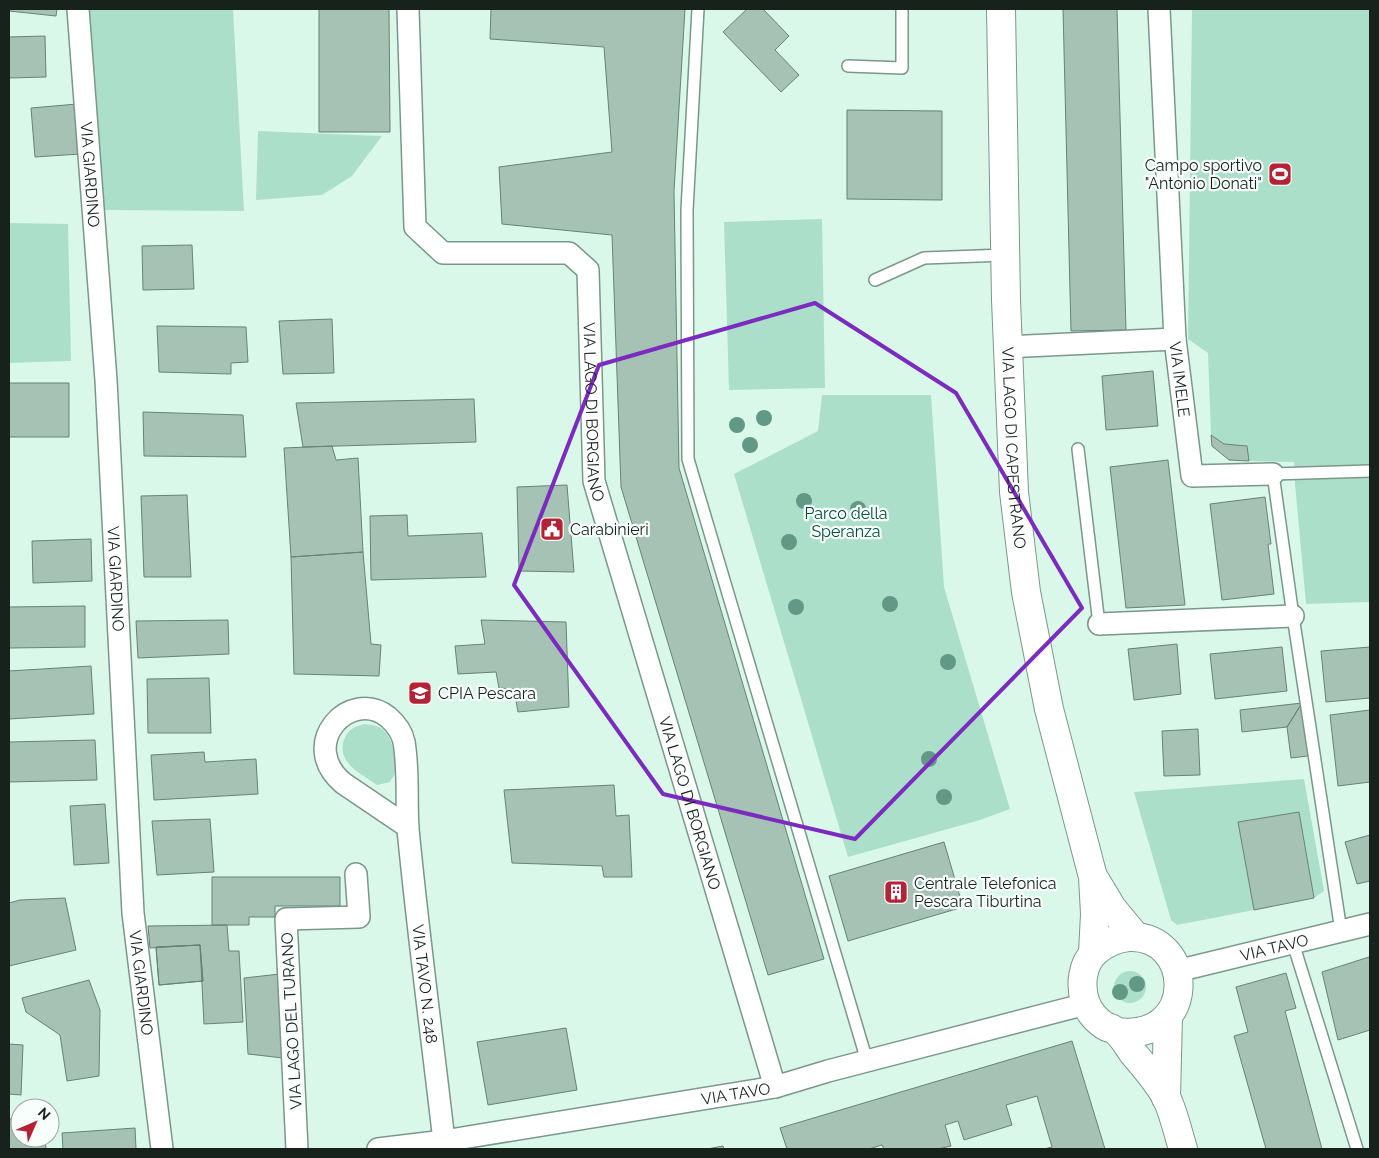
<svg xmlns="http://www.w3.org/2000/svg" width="1379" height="1158" font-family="Raleway,sans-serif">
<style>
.green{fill:#acdfc9}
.building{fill:#a5c2b5;stroke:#678276}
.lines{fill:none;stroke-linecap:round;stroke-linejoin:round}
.service-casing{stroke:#7b978a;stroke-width:14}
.minor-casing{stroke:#7b978a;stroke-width:24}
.secondary-casing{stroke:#7b978a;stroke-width:30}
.service{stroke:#fff;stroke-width:11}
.minor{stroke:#fff;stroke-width:21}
.secondary{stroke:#fff;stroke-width:28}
.tree{fill:#629986}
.marked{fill:none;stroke:#7b2cbf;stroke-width:4;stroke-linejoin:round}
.labels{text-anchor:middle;stroke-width:4.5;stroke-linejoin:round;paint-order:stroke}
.poi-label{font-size:16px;fill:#17221d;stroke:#f8fefc;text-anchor:start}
.street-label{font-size:16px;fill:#17221d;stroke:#f8fefc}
.park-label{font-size:16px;fill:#004b35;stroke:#f8fefc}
</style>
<rect width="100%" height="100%" fill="#daf8ea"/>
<!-- green -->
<path class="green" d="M86,9H233L244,211L99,210Z
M1192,9H1370V602L1306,604L1295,484L1294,462L1249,461L1211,435L1208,353L1188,339Z
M258,131L382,136L352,176L322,195L256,200Z
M822,219L825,388L729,390L724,222Z
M9,223L68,224L71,361L9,363Z
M822,395H931L944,587L1010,809L980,820L848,857L734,474L818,431Z
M365,724C373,725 381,726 386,733C393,741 396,761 395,771C395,775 392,778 390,782L377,785C362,774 336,763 344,740C347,730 355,726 365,724Z
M1304,779L1324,891L1314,898L1299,812L1239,822L1254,910L1177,925L1171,920L1134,792Z
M1114 987a16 16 0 1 1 32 0a16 16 0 1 1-32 0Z"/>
<!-- building -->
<path class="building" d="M9,9H57L56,16L9,11Z
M319,9H389L390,132H319Z
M491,9H685L674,191L679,468L824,959L768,975L621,487L612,235L502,224L499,167L612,152L604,47L490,39Z
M747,9H763L789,36L775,50L799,75L781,92L723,32Z
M1063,9H1117L1126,330L1071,331Z
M45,36L46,77L9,78V37Z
M77,104L80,154L35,157L31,108Z
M847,110L942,111V200L847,199Z
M192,245L194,289L143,290L142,246Z
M332,319L334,373L283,374L279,321Z
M157,326L246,327L248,362L231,363V374L159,372Z
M1153,371L1158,426L1106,430L1102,376Z
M9,383H69V437H9Z
M474,399L476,442L303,447L296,403Z
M143,412L243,415L246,457L144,456Z
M1211,435L1224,444L1247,446L1249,461L1229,460L1212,446Z
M332,446L336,460L358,458L363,552L291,557L284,448Z
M1168,460L1185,605L1126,608L1110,467Z
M567,485L574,572L519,571L517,487Z
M187,495L191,577H144L141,496Z
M1265,497L1271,544H1268L1274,594L1222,600L1210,504Z
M407,515L408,536L482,533L486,577L371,580L370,516Z
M91,539L92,581L33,583L32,541Z
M363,552L371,644L381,645L379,676L294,674L291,557Z
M85,606V647L9,648V607Z
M228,620L229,654L138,658L136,621Z
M481,620L566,622L569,707L518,712L514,689L499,688L496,672L458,674L455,646L485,644Z
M1177,644L1181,694L1134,700L1128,649Z
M1282,647L1287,691L1215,699L1210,654Z
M1370,647V698L1326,702L1321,651Z
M91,666L94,714L9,719V671Z
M209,678L211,733H148L147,679Z
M1302,703L1308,756L1291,758L1287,727Z
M1302,703L1287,727L1242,732L1240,710Z
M1370,710V782L1338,786L1330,715Z
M1198,729L1200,775L1164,776L1162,731Z
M95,740L97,780L9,782V742Z
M204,752L205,762L256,759L258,794L154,800L151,755Z
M614,785L616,816L629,815L632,877H604L602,866L512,863L504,790Z
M105,804L109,863L74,865L70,806Z
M1299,812L1314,898L1254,910L1238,822Z
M210,819L214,872L157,875L152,821Z
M1370,835V881L1357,884L1345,842Z
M944,842L963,907L848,941L829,876Z
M212,877H340V906H275V917H249V925H212Z
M65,898L76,950L9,966V903L20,900Z
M227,925L229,951H239L243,1022L204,1024L200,945L150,948L148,926Z
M200,945L203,981L159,985L156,947Z
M200,945L203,981L159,985L156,947Z
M1369,957L1370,962V1030L1338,1040L1322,972Z
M1286,973L1296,1008L1285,1011L1322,1149H1266L1234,1036L1248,1032L1236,987Z
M280,974L283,1058L248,1054L244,978Z
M89,980L100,1010L99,1076L67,1081L60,1035L26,1012L22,998Z
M566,1028L577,1090L488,1105L477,1042Z
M1072,1041L1105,1149H1044L1052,1147L1037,1096L1006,1105L1012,1125L964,1140L958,1121L945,1125L951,1146L938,1149H884L882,1145L869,1149H787L780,1128Z
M9,1044L23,1045L21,1095L9,1094Z
M20,1118V1138H45L46,1149H9V1119Z
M135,1128L136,1149H63L62,1133Z
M723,1146L724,1149H707Z"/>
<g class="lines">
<!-- service casing -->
<g class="service-casing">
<path id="service" d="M698,9L687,210L688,459L867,1061
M848,66L902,68V9
M875,280L924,258L1005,255
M1078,449L1099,624
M1341,931L1293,616L1273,474L1370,471
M1293,943L1357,1149"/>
</g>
<!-- minor casing -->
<g class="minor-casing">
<g id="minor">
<path id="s1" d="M78,9L106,380L133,913L162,1149"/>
<path id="s2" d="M408,9L415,227L443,253H569L588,270L594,481L775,1087"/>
<path id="s3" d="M1159,9L1175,339L1192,476L1273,474"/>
<path d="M1007,347L1175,339"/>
<path d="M1099,624L1293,616"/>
<path id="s4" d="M408,827L343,783C297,744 350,687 388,717C396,724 402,732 404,742C409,771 406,800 408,829C418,933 432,1037 444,1141"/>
<path id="s5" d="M1177,971L1370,924"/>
<path d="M297,1149L286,919L359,917L356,874"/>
<path id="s6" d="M378,1149L444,1141L775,1087L828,1071L1086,1004"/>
</g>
</g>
<!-- secondary casing -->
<g class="secondary-casing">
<g id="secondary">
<path id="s7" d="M1001,9L1006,300L1014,492L1026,592L1049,709L1093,877L1095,914L1093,953"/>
<path d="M1094,878L1112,908L1136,937"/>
<path d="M1117,1032C1199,1042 1195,934 1129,937C1116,938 1105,943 1095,952C1082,964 1080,985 1085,1001C1088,1011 1097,1022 1107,1027C1110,1028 1114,1029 1117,1032C1123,1037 1128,1046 1133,1053C1144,1066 1160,1084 1167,1099C1174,1114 1178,1133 1183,1149"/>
<path d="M1166,1098L1168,1016"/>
</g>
</g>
<!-- service -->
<use href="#service" class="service"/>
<!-- minor -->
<use href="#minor" class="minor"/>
<!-- secondary -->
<use href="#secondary" class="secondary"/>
</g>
<!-- trees -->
<g class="tree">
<circle cx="764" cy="418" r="8"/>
<circle cx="737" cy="425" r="8"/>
<circle cx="750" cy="445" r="8"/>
<circle cx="804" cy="501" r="8"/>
<circle cx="858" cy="509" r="8"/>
<circle cx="789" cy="542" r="8"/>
<circle cx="890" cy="604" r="8"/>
<circle cx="796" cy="607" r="8"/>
<circle cx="948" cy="662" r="8"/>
<circle cx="929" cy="759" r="8"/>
<circle cx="944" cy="797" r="8"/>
<circle cx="1137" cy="984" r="8"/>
<circle cx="1120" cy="992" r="8"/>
</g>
<!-- marked area -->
<path class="marked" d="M815,303L956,393L1082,608L855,839L663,794L514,585L599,365Z"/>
<!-- icons -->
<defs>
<g id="stadium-square" transform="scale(1.25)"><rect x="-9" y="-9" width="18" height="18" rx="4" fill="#b42235" stroke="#f8fefc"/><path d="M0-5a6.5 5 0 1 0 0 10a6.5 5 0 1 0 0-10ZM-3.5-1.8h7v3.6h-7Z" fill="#fff"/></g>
<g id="civic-square" transform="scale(1.25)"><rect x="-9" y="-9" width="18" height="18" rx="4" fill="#b42235" stroke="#f8fefc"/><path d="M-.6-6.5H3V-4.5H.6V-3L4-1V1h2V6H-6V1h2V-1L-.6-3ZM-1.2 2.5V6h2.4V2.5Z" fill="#fff"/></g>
<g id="school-square" transform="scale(1.25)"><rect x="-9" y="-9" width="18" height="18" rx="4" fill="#b42235" stroke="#f8fefc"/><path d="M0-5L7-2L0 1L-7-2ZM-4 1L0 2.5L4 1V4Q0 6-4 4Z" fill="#fff"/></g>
<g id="building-square" transform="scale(1.25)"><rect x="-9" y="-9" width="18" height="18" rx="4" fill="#b42235" stroke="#f8fefc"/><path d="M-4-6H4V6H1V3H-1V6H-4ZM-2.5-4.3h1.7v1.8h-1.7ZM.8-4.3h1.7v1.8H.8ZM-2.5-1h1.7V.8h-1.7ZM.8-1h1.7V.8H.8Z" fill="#fff"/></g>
</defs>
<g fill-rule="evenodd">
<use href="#stadium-square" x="1280" y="174"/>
<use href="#civic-square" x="552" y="529"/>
<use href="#school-square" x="420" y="693"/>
<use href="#building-square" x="896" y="892"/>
</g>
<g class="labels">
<!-- poi labels -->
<g class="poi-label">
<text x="1262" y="171" text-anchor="end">Campo sportivo<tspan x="1262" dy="18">"Antonio Donati"</tspan></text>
<text x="570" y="535">Carabinieri</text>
<text x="438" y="699">CPIA Pescara</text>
<text x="914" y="889">Centrale Telefonica<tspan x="914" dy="18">Pescara Tiburtina</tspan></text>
</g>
<!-- street labels -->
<g class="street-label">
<text dy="6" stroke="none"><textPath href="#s1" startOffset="166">VIA GIARDINO</textPath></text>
<text dy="6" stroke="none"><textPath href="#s3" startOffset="371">VIA IMELE</textPath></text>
<text dy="6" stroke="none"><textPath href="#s2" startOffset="550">VIA LAGO DI BORGIANO</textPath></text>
<text dy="6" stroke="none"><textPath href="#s7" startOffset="439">VIA LAGO DI CAPESTRANO</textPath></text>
<text dy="6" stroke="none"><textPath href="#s1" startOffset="571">VIA GIARDINO</textPath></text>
<text dy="6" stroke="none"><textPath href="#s2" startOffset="955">VIA LAGO DI BORGIANO</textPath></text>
<text dy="6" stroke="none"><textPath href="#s5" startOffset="100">VIA TAVO</textPath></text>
<text dy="6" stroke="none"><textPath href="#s1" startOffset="976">VIA GIARDINO</textPath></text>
<text dy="6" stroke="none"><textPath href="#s4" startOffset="479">VIA TAVO N. 248</textPath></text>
<text transform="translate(291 1021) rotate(-93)" y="6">VIA LAGO DEL TURANO</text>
<text dy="6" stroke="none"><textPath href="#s6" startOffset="362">VIA TAVO</textPath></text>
</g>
<!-- park labels -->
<g class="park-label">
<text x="846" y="519">Parco della<tspan x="846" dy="18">Speranza</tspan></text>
</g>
</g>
<!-- border -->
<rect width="1379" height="1158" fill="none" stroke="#17221d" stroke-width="20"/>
<!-- north arrow -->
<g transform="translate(35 1123) rotate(45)"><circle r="24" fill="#f8fefc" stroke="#9ea6a3"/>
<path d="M0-4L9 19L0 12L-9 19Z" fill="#b42235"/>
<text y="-8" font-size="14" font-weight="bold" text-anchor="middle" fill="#17221d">N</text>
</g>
</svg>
